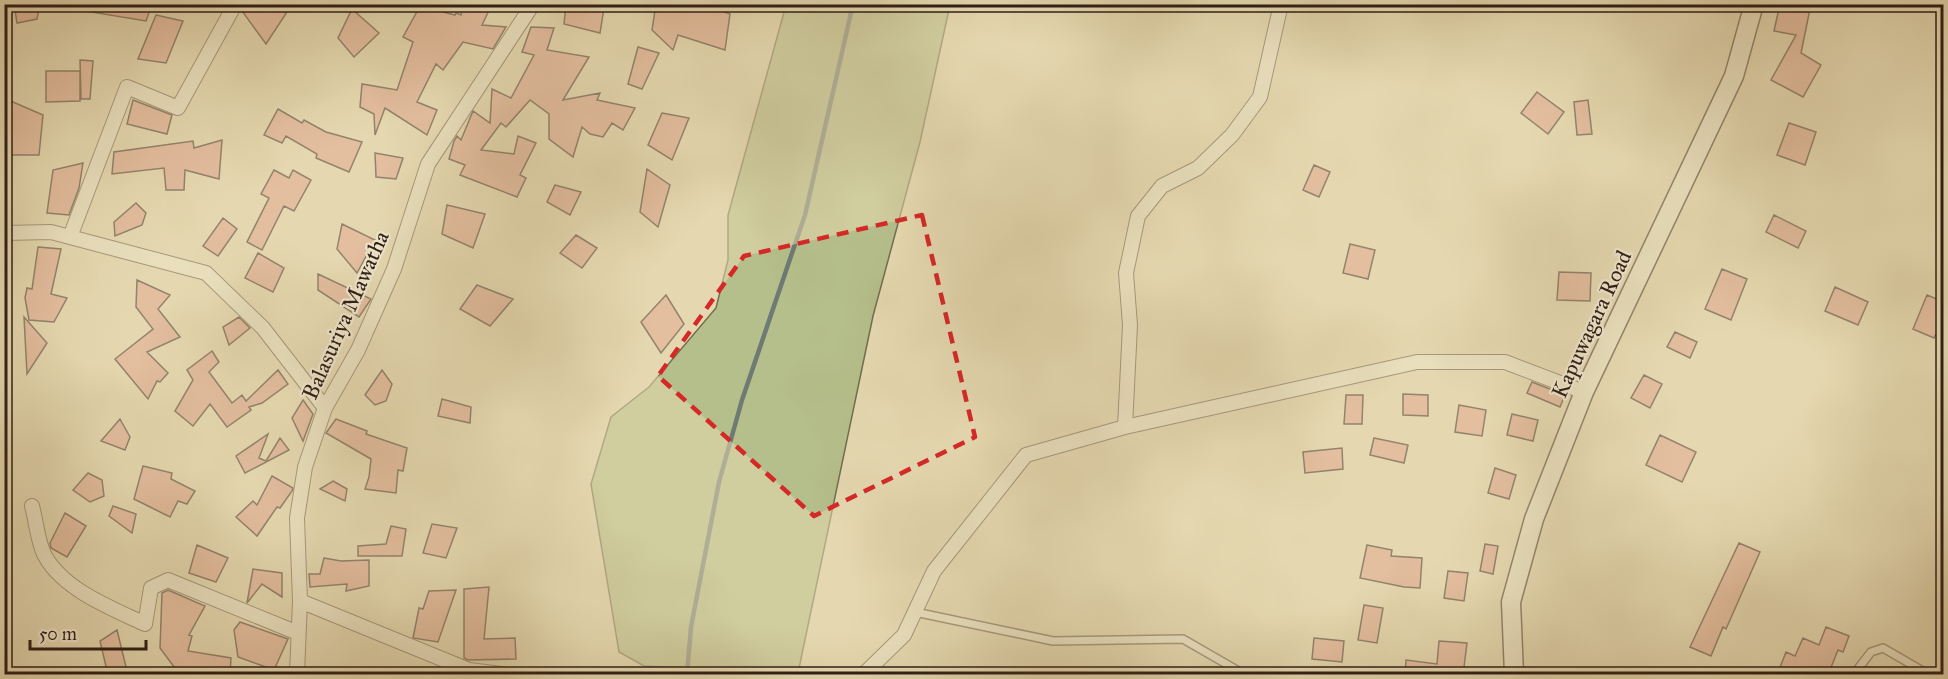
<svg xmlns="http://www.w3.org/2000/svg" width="1948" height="679" font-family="'IM FELL Great Primer',serif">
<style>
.green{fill:#b5bf8b;stroke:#726e50;stroke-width:1.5}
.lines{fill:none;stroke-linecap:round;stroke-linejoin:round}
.stream{stroke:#6f7a75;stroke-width:4.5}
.building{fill:#df9d8a;stroke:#2f1e16;stroke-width:1.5}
.lane-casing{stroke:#5c4c3c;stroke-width:10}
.street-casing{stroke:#5c4c3c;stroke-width:16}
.secondary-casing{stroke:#2f1e16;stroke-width:21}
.lane{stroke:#eee6cc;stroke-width:7}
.street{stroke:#eee6cc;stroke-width:14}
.secondary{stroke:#eee6cc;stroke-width:18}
.marked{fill:none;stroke:#d62828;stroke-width:4.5;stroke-dasharray:12 8;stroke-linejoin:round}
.labels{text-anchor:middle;stroke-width:4.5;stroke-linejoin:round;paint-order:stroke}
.street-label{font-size:22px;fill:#2f1e16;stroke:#eee6cc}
</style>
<rect width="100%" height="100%" fill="#e5d8b0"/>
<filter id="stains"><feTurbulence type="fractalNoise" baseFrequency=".00333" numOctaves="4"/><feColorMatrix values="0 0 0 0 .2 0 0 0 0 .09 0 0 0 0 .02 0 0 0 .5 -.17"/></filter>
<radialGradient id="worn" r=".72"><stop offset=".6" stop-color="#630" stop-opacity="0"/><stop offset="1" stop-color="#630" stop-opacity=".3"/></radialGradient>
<!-- green -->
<path class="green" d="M786,5H950L920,142L873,316L798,673L644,666L619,652L591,484L611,417L649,387L716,308L728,260V215Z"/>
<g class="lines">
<!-- stream -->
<path class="stream" d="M687,674L691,627L719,482L742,400L805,215L853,4"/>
</g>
<!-- building -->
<path class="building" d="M14,4H40L37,19L17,23Z
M86,4H152L146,21L85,11Z
M245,4H276L287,12L266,44L242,11Z
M463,4H492L482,25L506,27L493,49L463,42L443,70L436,64L417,102L437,110L427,135L385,108L375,135L374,114L360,107L362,84L397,90L413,42L403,37L420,6L455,15L456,13L461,15Z
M566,4L604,8L600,33L564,24Z
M656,4H682L698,9V4H703L730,14L725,50L678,35L673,50L652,30Z
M1780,4H1811L1801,53L1821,65L1803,97L1771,80L1796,35L1774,31Z
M352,9L379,33L354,57L338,38Z
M156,15L183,21L166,63L138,59Z
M531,27L554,28L547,50L589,57L563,100L600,93L597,100L635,108L623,130L612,123L603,137L590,134L582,127L573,157L549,139V114L530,100L506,127L501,123L481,150L514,154L518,136L536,143L520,175L526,178L517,197L460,175L465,165L449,159L454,141L457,136L461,140L473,111L490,123L492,89L511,98L534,55L522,52Z
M638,47L659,53L642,89L628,84Z
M80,60L93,61L90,99H81Z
M46,71H80V101L46,102Z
M1537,92L1564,112L1548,134L1521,113Z
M6,99L43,115L39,155H4Z
M133,100L172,115L167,134L127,124Z
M1588,100L1592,134L1577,135L1574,102Z
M278,109L302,123L304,120L326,132L362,142L349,172L316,158L317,154L286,136L282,143L264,135Z
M662,113L689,118L672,160L648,145Z
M1789,123L1816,132L1805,165L1777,155Z
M222,140L219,179L185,170L184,190H166L164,168L112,174L114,152L193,141L194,148Z
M375,153L403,158L396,179L376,177Z
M83,163L79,188L69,215L47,213L53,170Z
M1314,165L1330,172L1319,197L1303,190Z
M647,169L670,185L658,227L640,212Z
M274,170L289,178L293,170L311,180L294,211L284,206L262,250L247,242L269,198L261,194Z
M555,185L581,192L570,215L547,202Z
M136,203L146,213L142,225L115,236L114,222Z
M447,205L485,214L473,248L442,234Z
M1774,215L1806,231L1798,248L1766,232Z
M223,218L237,229L218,256L203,246Z
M342,224L375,240L357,273L337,249Z
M576,235L597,248L582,268L560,253Z
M1350,244L1375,250L1368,279L1343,273Z
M38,247L61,249L51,294L67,298L54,322L29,320L25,298L27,288L32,289Z
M258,253L284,268L273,292L245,278Z
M1722,269L1747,279L1731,320L1705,309Z
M1559,272L1591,273L1590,301L1557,300Z
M318,274L371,299L359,317L318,290Z
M137,280L170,295L158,309L180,337L147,352L168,373L160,382L157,381L148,399L115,359L153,329L136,307Z
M477,285L513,299L490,326L460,309Z
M1835,287L1868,302L1858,325L1825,311Z
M666,295L684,324L661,353L641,322Z
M1927,295L1944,302V317L1934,338L1913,329Z
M24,317L47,343L27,374Z
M239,317L250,328L229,345L223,327Z
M1675,332L1697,342L1690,358L1667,347Z
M212,351L219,362L209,372L232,403L242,395L246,401L278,370L288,384L262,403L249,407L251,410L227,427L210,404L193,426L175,411L193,380L187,370Z
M382,370L392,384L386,401L375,405L365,395Z
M1644,375L1662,384L1650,408L1631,398Z
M1532,382L1565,395L1560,407L1527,393Z
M1403,394L1428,395V416L1403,415Z
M1346,395H1363L1362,424H1344Z
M442,399L471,407L470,423L438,416Z
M303,400L313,414L303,441L292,418Z
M1459,405L1486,410L1482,436L1455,432Z
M1512,414L1538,420L1533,441L1507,435Z
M120,419L130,437L125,450L101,441Z
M336,419L367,431L366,434L407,448L403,471L398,470L396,493L365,489L369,477L371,459L326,433Z
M268,434L259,458L266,461L280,438L289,450L245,473L236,456Z
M1660,435L1696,452L1682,482L1646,465Z
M1374,438L1408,445L1404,463L1370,455Z
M1342,448L1343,469L1305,473L1303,452Z
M143,466L172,473L171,479L195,491L187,504L178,501L170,517L134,499Z
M1495,468L1516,475L1509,499L1488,493Z
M88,473L102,480L104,496L90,502L73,490Z
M272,476L293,488L292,491L280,508L277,507L257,536L236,517L253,501L257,505Z
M333,481L347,489L345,501L320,489Z
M113,506L136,514L132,533L109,516Z
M65,513L86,526L67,557L51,548L50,543Z
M432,524L457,528L446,558L423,553Z
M391,526L406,529L402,556H358V546L386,544Z
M1739,543L1760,552L1726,629L1723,627L1711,656L1690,647Z
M1485,544L1498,546L1493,574L1480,571Z
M197,545L228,558L216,582L189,573Z
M1367,545L1392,550L1391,556L1422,558L1420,588L1404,587L1360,578Z
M324,558L341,561L369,560V586L346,591L347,584L310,587L309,574H320Z
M253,569L282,573V597L262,584L247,603Z
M1448,571L1468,573L1464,601L1444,598Z
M489,587L484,639L515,638L516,659L468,660L464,658V589Z
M168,590L205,606L189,635L192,636L188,651L231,658L230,675H180L160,648L162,593Z
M456,590L438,642L413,638L419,608L423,609L429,591Z
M1364,605L1383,608L1377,643L1358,640Z
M240,622L288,639L274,670L238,657L234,630Z
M1826,627L1849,636L1843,652L1838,650L1828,675H1777L1786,652L1795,656L1803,638L1819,645Z
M117,630L128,675H108L100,641Z
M1314,638L1344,641L1342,662L1312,659Z
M1439,641L1467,643L1463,675H1405L1406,660L1437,664Z"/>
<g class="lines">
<!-- lane casing -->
<g class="lane-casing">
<path id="lane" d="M915,612L1053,641L1183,639L1242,673L1257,674
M1854,674L1871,652L1883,648L1928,674"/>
</g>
<!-- street casing -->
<g class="street-casing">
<path id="street" d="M4,233L51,232L206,273L263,328L325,408
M70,237L127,87L178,108L233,8
M1125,427L1130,325L1126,273L1138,216L1162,186L1198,168L1232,135L1260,97L1281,4
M32,506C36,520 38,544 45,556C64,590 111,608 145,624L151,588L168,580L298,633
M300,601L469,670L501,674
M297,674L300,601L297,518L305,467L325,408L358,350L394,269L428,164L533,4
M864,674L904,635L934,571L1026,455L1125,427L1417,362H1505L1584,392"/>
</g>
<!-- secondary casing -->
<g class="secondary-casing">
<path id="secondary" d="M1514,674L1511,602L1534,519L1584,392L1734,76L1754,4"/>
</g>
<!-- lane -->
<use href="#lane" class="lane"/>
<!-- street -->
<use href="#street" class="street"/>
<!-- secondary -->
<use href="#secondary" class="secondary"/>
</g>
<!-- marked area -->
<path d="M0 0H1948V679H0ZM922,215L975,437L814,516L658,376L744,256Z" fill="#e5d8b0" fill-opacity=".55" fill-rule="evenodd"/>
<path class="marked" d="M922,215L975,437L814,516L658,376L744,256Z"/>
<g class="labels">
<!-- street labels -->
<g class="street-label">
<text transform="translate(345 315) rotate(-66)" y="8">Balasuriya Mawatha</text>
<text transform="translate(1591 324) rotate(-65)" y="8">Kapuwagara Road</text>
</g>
</g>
<!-- margin -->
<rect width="1948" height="679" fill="none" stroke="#e5d8b0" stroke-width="24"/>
<rect x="6" y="6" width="1936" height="667" fill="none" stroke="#2f1e16" stroke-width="3"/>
<rect x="12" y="12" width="1924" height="655" fill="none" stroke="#2f1e16" stroke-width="1.5"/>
<!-- scale -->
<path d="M30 640v9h116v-9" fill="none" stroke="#2f1e16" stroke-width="3"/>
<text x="39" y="640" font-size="18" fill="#2f1e16" stroke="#eee6cc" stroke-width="4.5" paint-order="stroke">50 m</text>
<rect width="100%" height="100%" filter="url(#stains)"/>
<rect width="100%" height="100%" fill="url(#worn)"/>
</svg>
